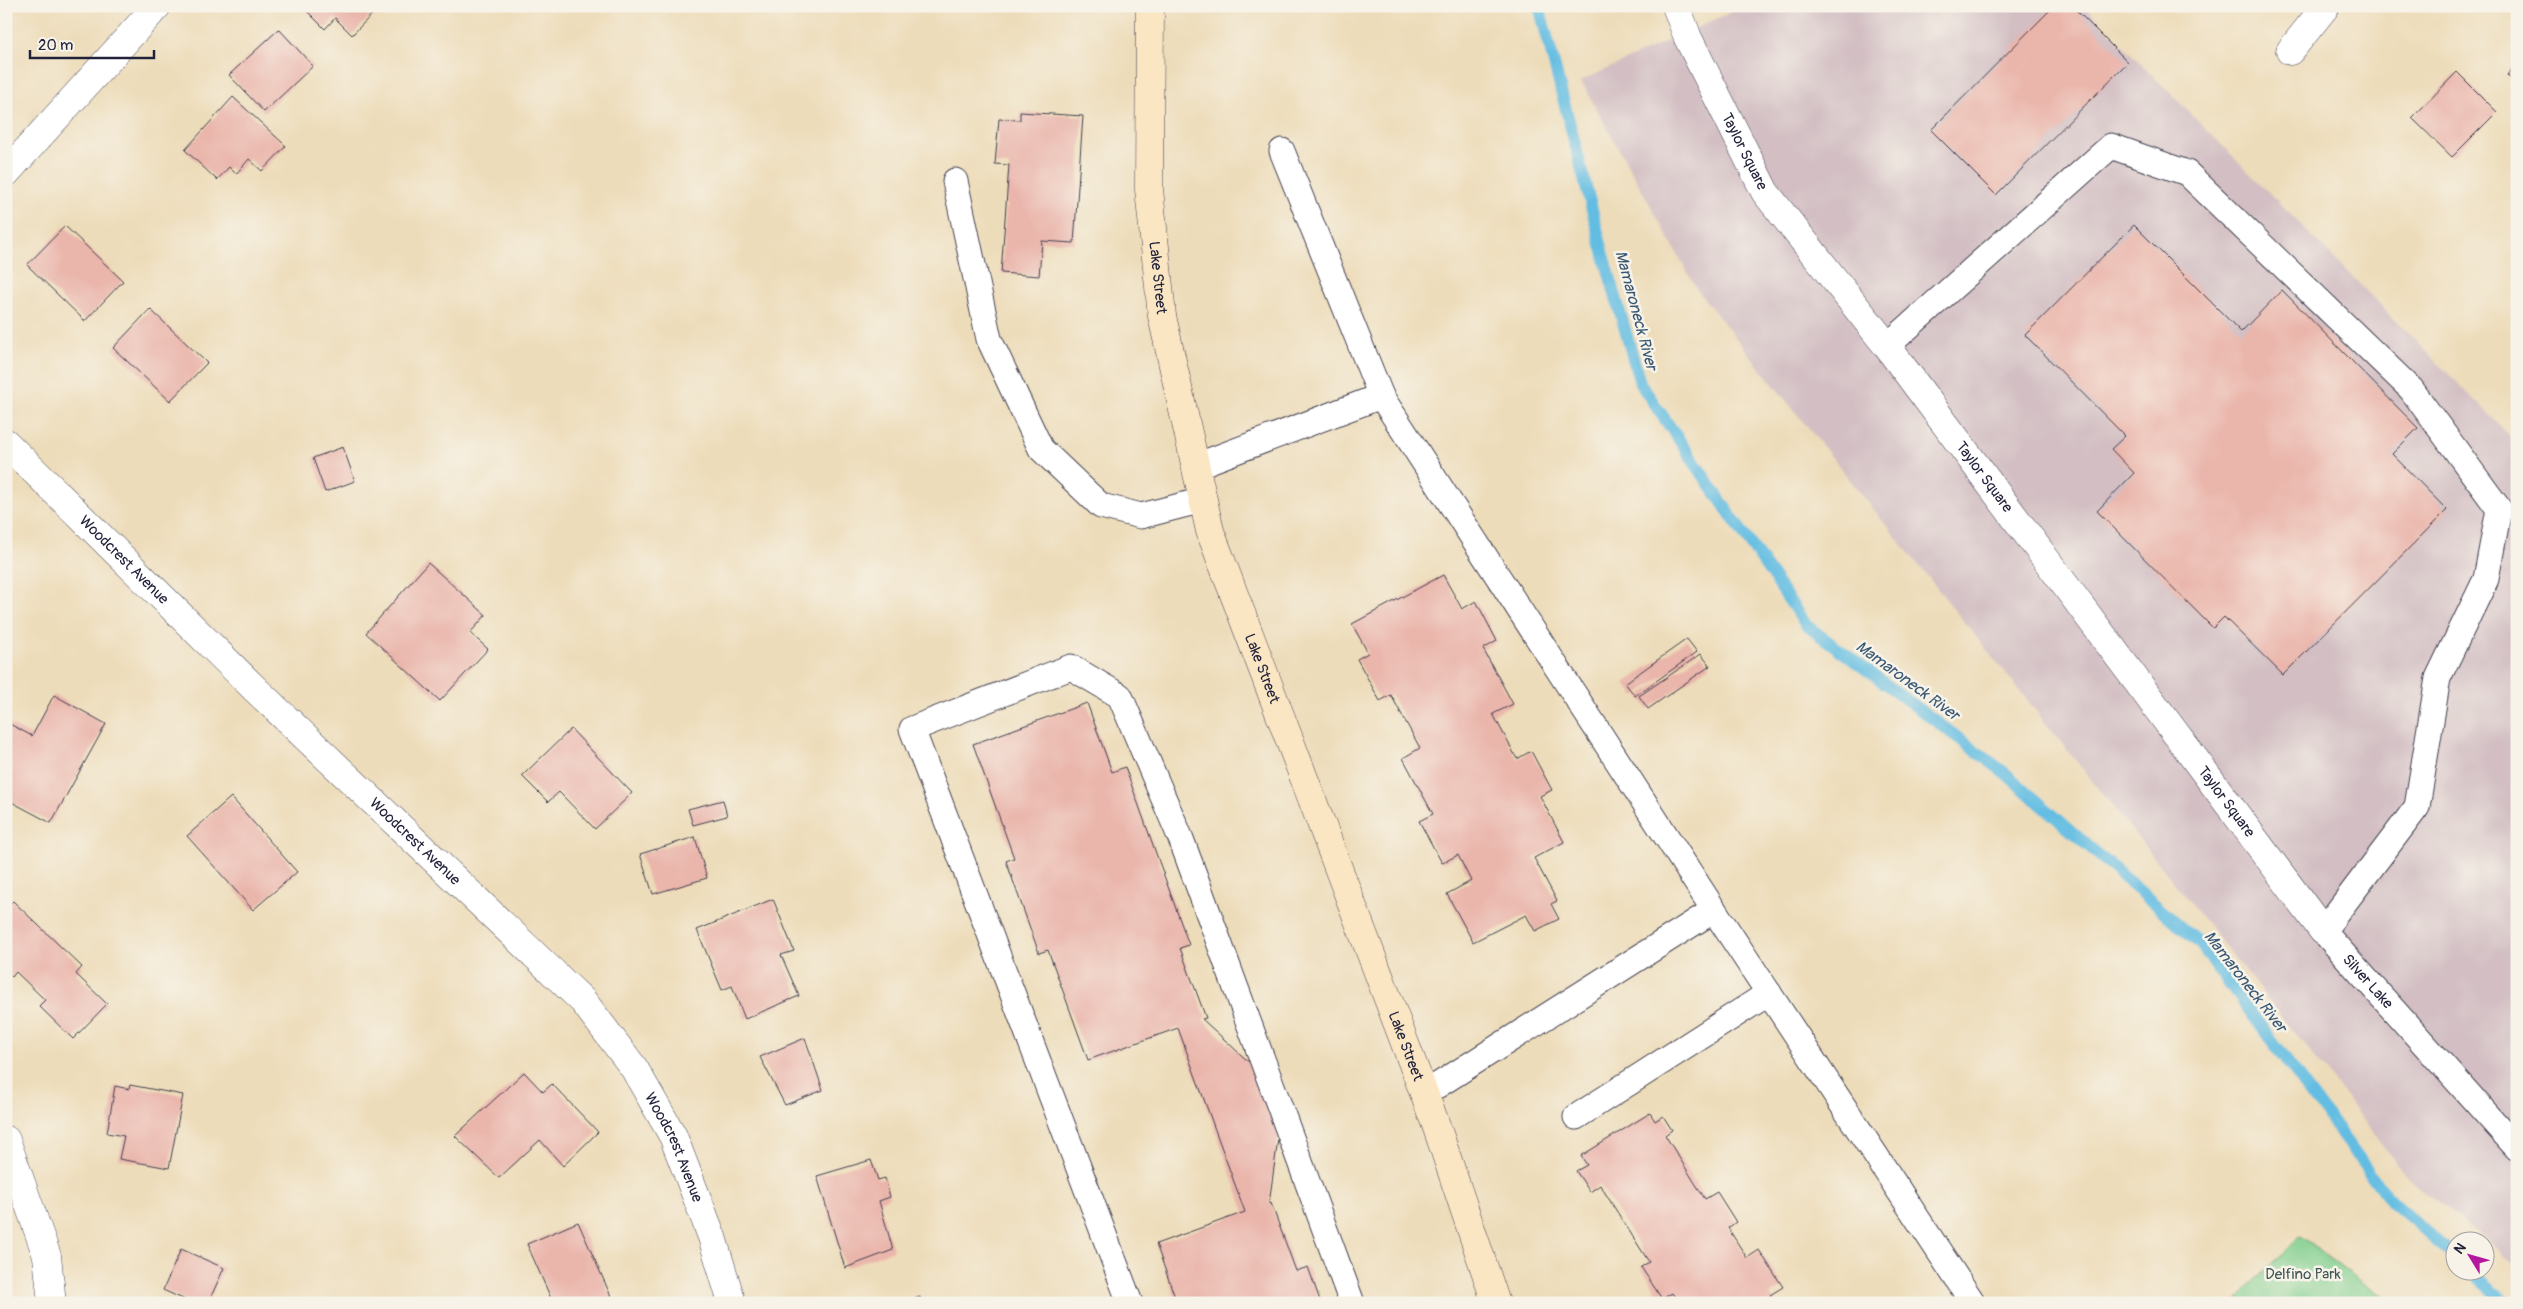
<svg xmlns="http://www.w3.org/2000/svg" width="2523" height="1309" font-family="Pangolin,sans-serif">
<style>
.industrial{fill:#d2bec3}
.green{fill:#82cf8e;stroke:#527864}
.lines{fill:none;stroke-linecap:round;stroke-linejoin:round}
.stream{stroke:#64bde2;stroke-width:12}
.building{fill:#eab5ab}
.lane-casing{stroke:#403e4e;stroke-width:27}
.street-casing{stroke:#403e4e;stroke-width:29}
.secondary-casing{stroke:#403e4e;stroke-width:29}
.lane{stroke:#fff;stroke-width:25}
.street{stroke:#fff;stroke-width:28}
.secondary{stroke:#fbe6c4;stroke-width:28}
.labels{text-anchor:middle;stroke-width:5;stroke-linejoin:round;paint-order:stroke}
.street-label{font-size:15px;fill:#22223b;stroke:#f7f3e8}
.park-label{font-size:15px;fill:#3f5654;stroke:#f7f3e8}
.water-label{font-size:16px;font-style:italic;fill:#395875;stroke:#f7f3e8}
</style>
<rect width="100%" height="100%" fill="#f7f3e8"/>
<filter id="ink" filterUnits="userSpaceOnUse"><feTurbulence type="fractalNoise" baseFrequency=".02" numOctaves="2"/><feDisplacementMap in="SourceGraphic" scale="10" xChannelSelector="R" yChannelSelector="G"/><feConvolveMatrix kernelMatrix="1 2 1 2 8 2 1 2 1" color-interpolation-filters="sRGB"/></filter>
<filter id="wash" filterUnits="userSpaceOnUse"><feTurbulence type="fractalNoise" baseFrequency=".0096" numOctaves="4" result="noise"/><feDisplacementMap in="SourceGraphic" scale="20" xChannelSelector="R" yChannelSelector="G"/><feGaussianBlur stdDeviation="1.12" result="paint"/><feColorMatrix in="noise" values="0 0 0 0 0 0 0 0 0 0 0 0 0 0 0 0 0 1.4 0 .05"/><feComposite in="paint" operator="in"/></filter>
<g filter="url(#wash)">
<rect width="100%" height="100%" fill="#eddcb9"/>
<!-- industrial -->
<path class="industrial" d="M1736,6H2084L2517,443V1265L2407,1177L2324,1069L1698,291L1581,81L1729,13Z"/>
<!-- green -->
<path class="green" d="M2300,1236L2390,1303H2234Z"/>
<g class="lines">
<!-- stream -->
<path class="stream" d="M1539,6L1602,248L1640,383L1806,625L2004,772L2200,944L2389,1199L2456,1257
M2472,1272L2507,1303"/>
</g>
<g id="blocks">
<!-- building -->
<path class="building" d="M302,6H380L352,35L335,18L325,29Z
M2054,6H2072L2128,62L1996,195L1931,130Z
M279,29L313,66L264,112L229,75Z
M2517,63V84L2507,75Z
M2457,72L2497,112L2452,157L2412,118Z
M233,97L286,146L262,171L249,159L236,174L229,167L217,180L185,150Z
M1020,112L1083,116L1074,243L1042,241L1039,276L1001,273L1009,165L995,164L999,119L1020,120Z
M2134,225L2241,332L2282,290L2418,428L2392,454L2447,510L2283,675L2224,617L2213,628L2097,511L2134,473L2111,449L2125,436L2025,335Z
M65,226L123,281L85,321L27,265Z
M150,309L207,363L170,401L113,348Z
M343,447L355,481L325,492L313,458Z
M428,563L486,615L470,633L488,649L440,701L366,633Z
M1443,575L1462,609L1476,601L1497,641L1483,649L1513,704L1493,714L1517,759L1531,751L1552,790L1540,796L1564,842L1534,858L1557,901L1551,904L1559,919L1535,931L1526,915L1473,942L1447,894L1471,881L1458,855L1442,863L1419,821L1433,814L1403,758L1420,748L1391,695L1380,701L1357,659L1368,653L1352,624Z
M1687,639L1697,652L1635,696L1625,683Z
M1701,654L1710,666L1648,709L1639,696Z
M54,695L106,724L51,823L6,799V786L9,781L6,780V722L32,736Z
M1087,703L1112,772L1125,767L1189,945L1180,948L1206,1018L1202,1019L1262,1074L1280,1124L1269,1204L1271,1203L1296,1271L1308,1267L1321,1303H1177L1156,1244L1245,1212L1178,1028L1088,1060L1048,950L1039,953L1006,861L1014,858L973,744Z
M571,729L632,793L595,829L559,792L548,802L522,776Z
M231,797L297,872L253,910L187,836Z
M723,800L727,816L693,825L688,809Z
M695,837L707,878L653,894L640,854Z
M773,899L794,951L781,955L799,996L745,1019L732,986L722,990L697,930Z
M13,901L82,967L76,974L107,1004L73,1039L39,1006L45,1000L16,972L12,977L6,971V907Z
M805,1038L823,1090L785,1105L760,1057Z
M524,1072L543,1092L552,1084L598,1132L563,1166L540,1140L499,1178L455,1136Z
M130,1085L183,1095L169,1168L119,1159L124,1136L107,1133L115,1086L129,1089Z
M1650,1113L1655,1121L1663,1116L1672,1130L1665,1135L1705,1199L1717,1192L1736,1222L1728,1228L1747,1258L1759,1250L1783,1287L1770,1295L1775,1303H1679L1672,1293L1662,1299L1641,1267L1649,1262L1600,1185L1590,1192L1576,1171L1587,1165L1581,1156Z
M871,1160L878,1180L885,1178L890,1197L879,1201L893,1250L845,1268L817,1176Z
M578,1222L614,1303H553L527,1244Z
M181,1249L224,1268L208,1303H192L163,1290Z
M920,1297L922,1303H903V1302Z"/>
</g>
</g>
<g filter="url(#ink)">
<use href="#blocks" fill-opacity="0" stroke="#403e4e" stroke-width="1"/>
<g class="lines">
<!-- lane casing -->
<g class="lane-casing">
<g id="lane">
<path d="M1282,151L1381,396L1714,910"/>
<path d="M955,181L989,339L1041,449L1101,506L1141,516L1203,500"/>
<path id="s1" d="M1887,346L2111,146L2187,173L2411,389L2499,509L2486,579L2438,678L2417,807L2323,931L2517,1148"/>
<path d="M1196,466L1381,396"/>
<path d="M1424,1094L1714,910L1973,1303"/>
<path d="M1576,1117L1769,993"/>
<path d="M1130,1303L912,729L1071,667L1120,696L1181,839L1352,1303"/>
</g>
</g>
<!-- street casing -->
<g class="street-casing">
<g id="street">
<path id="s2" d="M1676,6L1688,38L1765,192L1887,346L2323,931"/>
<path d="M2290,51L2326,6"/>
<path d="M6,173L157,6"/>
<path id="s3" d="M6,443L254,688L583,1001L634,1068L673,1136L712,1237L732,1303"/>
<path d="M6,1140L47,1256L52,1303"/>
</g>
</g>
<!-- secondary casing -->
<g class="secondary-casing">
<g id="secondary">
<path id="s4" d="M1150,6L1149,189L1162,316L1210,531L1436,1125L1496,1303"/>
</g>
</g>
<!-- lane -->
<use href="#lane" class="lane"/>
<!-- street -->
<use href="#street" class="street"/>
<!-- secondary -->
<use href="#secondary" class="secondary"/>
</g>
</g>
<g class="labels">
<!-- street labels -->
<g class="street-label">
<text dy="5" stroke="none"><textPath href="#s2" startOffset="161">Taylor Square</textPath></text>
<text dy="5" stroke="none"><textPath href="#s4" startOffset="272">Lake Street</textPath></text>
<text dy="5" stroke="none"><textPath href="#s2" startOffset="566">Taylor Square</textPath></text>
<text dy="5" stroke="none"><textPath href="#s3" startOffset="166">Woodcrest Avenue</textPath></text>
<text dy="5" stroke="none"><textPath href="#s4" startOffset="678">Lake Street</textPath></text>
<text dy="5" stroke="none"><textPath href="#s2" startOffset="971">Taylor Square</textPath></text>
<text dy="5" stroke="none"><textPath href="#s3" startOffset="571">Woodcrest Avenue</textPath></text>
<text dy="5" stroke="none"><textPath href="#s1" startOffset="1376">Silver Lake</textPath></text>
<text dy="5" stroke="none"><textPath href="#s4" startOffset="1082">Lake Street</textPath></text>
<text dy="5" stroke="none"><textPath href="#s3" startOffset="976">Woodcrest Avenue</textPath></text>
</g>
<!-- park labels -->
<g class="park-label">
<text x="2303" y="1279">Delfino Park</text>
</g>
<!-- water labels -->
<g class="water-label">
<text transform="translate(1637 310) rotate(75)" y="6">Mamaroneck River</text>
<text transform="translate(1908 680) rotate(36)" y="6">Mamaroneck River</text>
<text transform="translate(2246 981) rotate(52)" y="6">Mamaroneck River</text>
</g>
</g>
<!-- margin -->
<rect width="2523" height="1309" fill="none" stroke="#f7f3e8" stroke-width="25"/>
<!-- north arrow -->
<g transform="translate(2470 1256) rotate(307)"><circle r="24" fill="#f7f3e8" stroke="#a29fa3"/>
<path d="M0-4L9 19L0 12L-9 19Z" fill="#b5179e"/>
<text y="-8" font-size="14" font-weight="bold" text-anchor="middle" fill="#22223b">N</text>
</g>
<!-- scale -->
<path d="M30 50v8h124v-8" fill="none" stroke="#22223b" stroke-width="2.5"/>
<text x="38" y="50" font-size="15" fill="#22223b" stroke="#f7f3e8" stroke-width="4" paint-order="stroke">20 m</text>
</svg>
